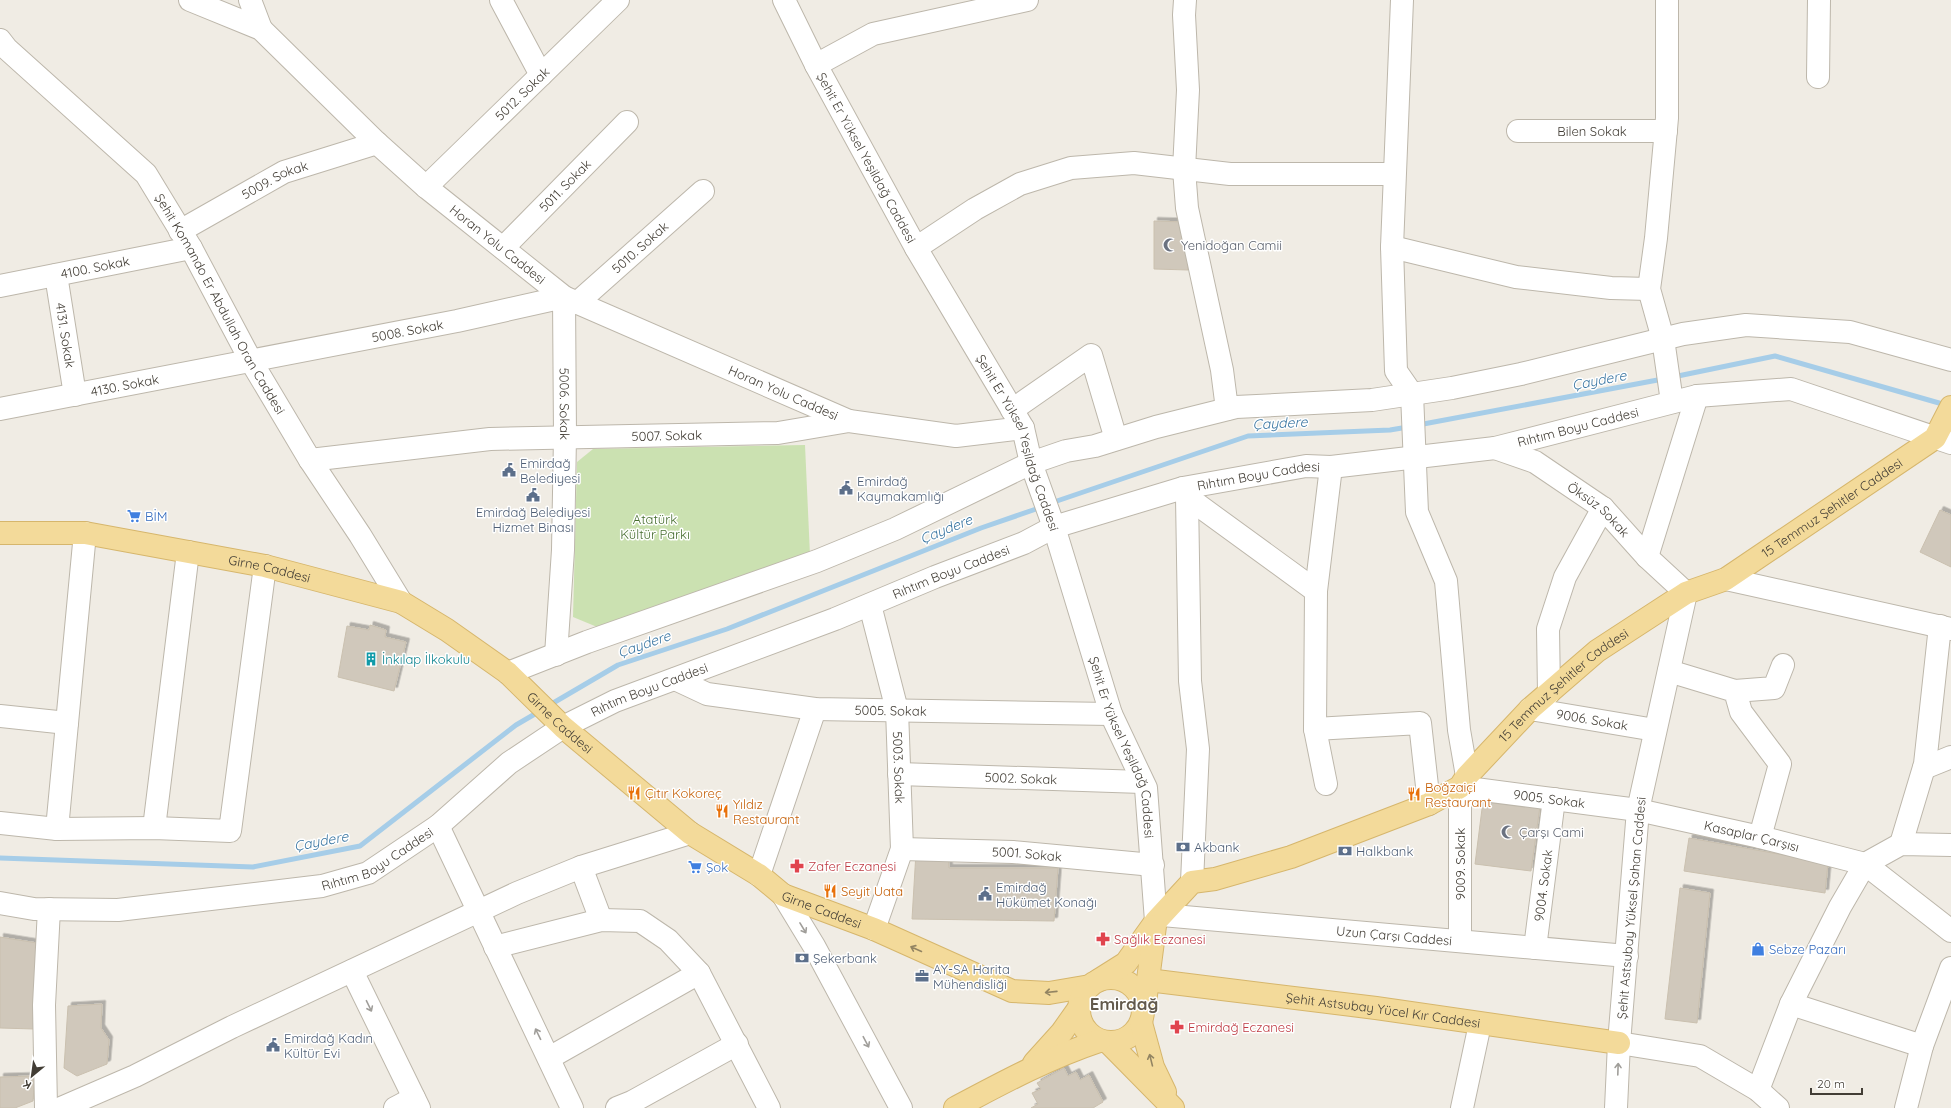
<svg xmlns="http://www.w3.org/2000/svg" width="1951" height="1108" font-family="Quicksand,sans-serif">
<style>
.green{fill:#cbe1b1}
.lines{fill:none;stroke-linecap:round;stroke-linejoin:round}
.stream{stroke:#a6cde8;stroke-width:5}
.building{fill:#d0c8bb;stroke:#cac0af;filter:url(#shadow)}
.minor-casing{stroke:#bdb7ab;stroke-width:24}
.major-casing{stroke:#d6b66c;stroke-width:24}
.minor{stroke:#fff;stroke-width:22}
.major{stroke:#f3da9a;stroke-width:22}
.oneway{stroke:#a09e9a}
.oneway2{stroke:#928462}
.labels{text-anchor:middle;stroke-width:3;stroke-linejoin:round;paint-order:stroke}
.street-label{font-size:13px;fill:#423d35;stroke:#fff}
.worship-label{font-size:13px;fill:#5b616d;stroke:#fff;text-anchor:start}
.service-label{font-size:13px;fill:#4e5e75;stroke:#fff;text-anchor:start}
.shop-label{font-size:13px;fill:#366cbe;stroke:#fff;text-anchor:start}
.park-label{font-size:13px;fill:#466d2f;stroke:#fff}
.culture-label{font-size:13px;fill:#0d838f;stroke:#fff;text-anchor:start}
.food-label{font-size:13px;fill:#c56008;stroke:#fff;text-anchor:start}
.health-label{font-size:13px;fill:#be3a42;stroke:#fff;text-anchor:start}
.water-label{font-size:14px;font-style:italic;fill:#3a76a2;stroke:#fff}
.district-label{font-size:17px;font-weight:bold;fill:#635a4d;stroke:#fff}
</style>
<defs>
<filter id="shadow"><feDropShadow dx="3.5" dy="-3.5" stdDeviation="0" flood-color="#0004"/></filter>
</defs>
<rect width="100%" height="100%" fill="#f0ece4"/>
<!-- green -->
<path class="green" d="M805,445L810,555L602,629L573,617L577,462L593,449Z"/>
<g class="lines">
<!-- stream -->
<path class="stream" d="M1673,377L1775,356L1946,405
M1418,425L1663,379
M1051,503L1248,436L1390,430L1408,427
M548,706L618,665L727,629L981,528L1042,507
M0,858L253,867L360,846L516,725L540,711"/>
</g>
<!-- building -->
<path class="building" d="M1154,221L1186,222L1188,270L1154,269Z
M1940,510L1951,515V567L1920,552Z
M370,625L386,630L385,637L406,642L394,691L338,677L347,626L369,630Z
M1484,793L1541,799L1531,871L1475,864Z
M1689,838L1828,863L1825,893L1684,871Z
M916,852L948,853L949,868H1058L1054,921L912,919Z
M1680,888L1710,893L1697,1023L1665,1019Z
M0,937L37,943L34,1029L0,1028Z
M102,1004L101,1028L109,1040L107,1064L77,1076L64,1068L68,1006Z
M1064,1068L1068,1076L1076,1072L1080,1080L1089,1075L1103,1102L1093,1108H1031L1038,1104L1032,1093L1041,1089L1037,1083Z
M35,1076L33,1101L15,1108H0V1077Z"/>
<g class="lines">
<!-- minor casing -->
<g class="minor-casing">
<g id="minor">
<path id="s1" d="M190,0L261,29L377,143L426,187L564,297L849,421"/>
<path d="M250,0L261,29"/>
<path d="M501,0L541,75"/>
<path id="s2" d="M784,0L816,65L916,248L1023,428L1031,463L1054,527L1111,714L1146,788L1156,921"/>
<path d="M1185,0L1184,15L1188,90L1184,169L1187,208L1222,370L1227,409"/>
<path d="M1402,0L1392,247L1396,371L1412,394L1417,512L1446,581L1459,730L1467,776"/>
<path d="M1667,0V118L1656,238L1649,289L1663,339L1672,402"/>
<path id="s3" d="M0,40L7,49L146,174L191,248L251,361L310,460L360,535L401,602"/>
<path d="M816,65L873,34L1027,0"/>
<path d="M1818,77L1819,0"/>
<path id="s4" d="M1518,131H1666"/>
<path id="s5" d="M426,187L618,0"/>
<path id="s6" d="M180,231L284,172L377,143"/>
<path d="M1392,247L1516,277L1611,288L1649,289"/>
<path id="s7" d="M503,248L627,122"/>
<path d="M916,248L975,209L1020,184L1071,168L1134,163L1230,174H1394"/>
<path id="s8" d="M56,275L75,395"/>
<path id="s9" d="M0,286L191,248"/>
<path id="s10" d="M577,303L703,191"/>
<path id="s11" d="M0,409L457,321L564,297L565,436L563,550L556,655"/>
<path d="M1012,410L1091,355L1116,439"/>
<path id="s12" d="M1495,448L1535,462L1603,508L1647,557L1686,593L1638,810L1619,1043L1616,1108"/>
<path id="s13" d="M310,460L490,439L778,433L849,421L956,436L1023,428"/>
<path d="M1183,488L1187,497L1190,681L1198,749L1192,882"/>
<path d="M1187,497L1316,591"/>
<path d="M1647,557L1697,396"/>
<path d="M1726,579L1951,629"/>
<path id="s14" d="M870,605L897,710L902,849L874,929"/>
<path d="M1669,671L1735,691L1741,712L1780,764L1760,837"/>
<path d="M508,673L587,642L817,561L895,529L1031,463L1066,451L1095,446L1156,427L1236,407L1372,400L1452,388L1521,374L1683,334L1746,325L1850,332L1951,360"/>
<path id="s15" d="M675,679L707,694L815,709L1111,714"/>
<path d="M1735,691L1774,688L1783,665"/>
<path d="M1549,693L1548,629L1565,577L1603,508"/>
<path id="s16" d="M1530,709L1655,730"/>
<path d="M0,716L67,723"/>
<path d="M1315,729L1420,723L1429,804"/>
<path d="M1924,768L1951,757"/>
<path id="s17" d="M899,774L1142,782"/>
<path d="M1326,784L1315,729L1316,591L1331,467"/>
<path d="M0,823L57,829L154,828L230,831L265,566"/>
<path d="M438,826L572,1108"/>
<path d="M154,828L188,552"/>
<path d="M57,829L85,533"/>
<path d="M1901,844L1925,764L1940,626"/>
<path id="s18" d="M902,849L1013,852L1153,865"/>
<path d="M581,867L601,920"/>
<path d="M759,875L815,709"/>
<path d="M783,895L814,946L901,1108"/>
<path id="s19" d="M0,903L34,909L118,910L322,886L368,873L438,826L509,763L563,727L615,701L835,619L935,577L1024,543L1054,527L1183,488L1306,466L1331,467L1495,448L1697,396L1791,389L1951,443"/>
<path id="s20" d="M1162,915L1627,956"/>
<path id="s21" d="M1460,941V787L1638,810L1760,837L1865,864L1951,931"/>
<path d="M495,947L601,920L640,921L668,940L699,973L769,1108"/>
<path id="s22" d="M1535,948L1554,799"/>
<path d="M352,971L419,1108"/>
<path d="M1791,1004L1922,1046"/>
<path d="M1619,1043L1700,1056L1758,1090L1778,1108"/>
<path d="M549,1058L699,973"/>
<path d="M1758,1090L1791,1004L1840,907L1865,864L1901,844L1951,845"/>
<path d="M46,1108L44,1005L49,909"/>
<path d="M61,1108L135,1076L232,1027L517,893L581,867L690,833"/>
<path d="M395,1108L414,1098"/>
<path d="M617,1108L632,1102L737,1044"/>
<path d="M1462,1108L1480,1024"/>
<path d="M1906,1108L1922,1046L1951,968"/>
</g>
</g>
<!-- major casing -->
<g class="major-casing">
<g id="major">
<path id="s23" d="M0,533H85L265,566L401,602L447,630L508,673L563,727L690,833L759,875L783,895L874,929L1012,991L1049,993L1090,986"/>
<circle cx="1111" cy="1010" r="32"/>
<path id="s24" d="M1099,980L1126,963L1156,921L1192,882L1215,879L1291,857L1429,804L1460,787L1467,776L1530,709L1597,651L1686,593L1726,579L1935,438L1951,407"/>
<path id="s25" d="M1148,980L1376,1008L1619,1043"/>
<path d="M1146,995L1155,926"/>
<path d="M1141,1023L1153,1067L1165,1092"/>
<path d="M1109,1043L1173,1108"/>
<path d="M1034,1063L1062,1032L1079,1008"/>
<path d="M955,1108C1002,1083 1048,1058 1099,1041"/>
</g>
</g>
<!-- minor -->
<use href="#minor" class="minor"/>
<!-- major -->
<use href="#major" class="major"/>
</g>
<!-- one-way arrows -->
<defs><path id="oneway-shaft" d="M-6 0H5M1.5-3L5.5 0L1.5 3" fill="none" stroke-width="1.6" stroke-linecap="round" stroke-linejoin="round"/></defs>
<g class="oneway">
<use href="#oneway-shaft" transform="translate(803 928) rotate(59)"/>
<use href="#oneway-shaft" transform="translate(369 1006) rotate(64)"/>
<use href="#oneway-shaft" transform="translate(538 1034) rotate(-116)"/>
<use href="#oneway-shaft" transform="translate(866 1042) rotate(62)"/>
<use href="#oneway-shaft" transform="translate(1618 1069) rotate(-88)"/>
</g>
<g class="oneway2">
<use href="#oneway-shaft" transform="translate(916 949) rotate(-156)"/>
<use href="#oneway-shaft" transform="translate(1051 992) rotate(174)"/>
<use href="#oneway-shaft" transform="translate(1151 1060) rotate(-104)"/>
</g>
<!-- icons -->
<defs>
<g id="mosque-bare" transform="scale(1.08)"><path d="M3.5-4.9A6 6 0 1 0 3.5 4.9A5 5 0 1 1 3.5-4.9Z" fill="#6b7280" stroke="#fff" stroke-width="2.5" paint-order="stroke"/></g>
<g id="civic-bare" transform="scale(1.08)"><path d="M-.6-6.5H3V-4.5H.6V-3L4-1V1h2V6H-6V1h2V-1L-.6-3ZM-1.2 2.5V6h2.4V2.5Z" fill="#5c6f8a" stroke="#fff" stroke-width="2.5" paint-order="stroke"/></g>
<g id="supermarket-bare" transform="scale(1.08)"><path d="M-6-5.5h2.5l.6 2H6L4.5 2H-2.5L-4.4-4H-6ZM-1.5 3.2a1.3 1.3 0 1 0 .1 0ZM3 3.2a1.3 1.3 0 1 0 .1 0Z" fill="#3f7fe0" stroke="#fff" stroke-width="2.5" paint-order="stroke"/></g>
<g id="building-bare" transform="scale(1.08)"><path d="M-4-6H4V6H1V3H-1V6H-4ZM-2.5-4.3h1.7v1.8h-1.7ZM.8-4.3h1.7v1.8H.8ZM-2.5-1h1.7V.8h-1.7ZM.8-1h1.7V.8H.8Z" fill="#0f9aa8" stroke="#fff" stroke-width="2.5" paint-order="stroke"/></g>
<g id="restaurant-bare" transform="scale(1.08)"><path d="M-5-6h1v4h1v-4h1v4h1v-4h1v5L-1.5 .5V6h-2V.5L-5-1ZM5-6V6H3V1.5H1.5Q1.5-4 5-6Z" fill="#e8710a" stroke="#fff" stroke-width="2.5" paint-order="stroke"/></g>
<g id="bank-bare" transform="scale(1.08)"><path d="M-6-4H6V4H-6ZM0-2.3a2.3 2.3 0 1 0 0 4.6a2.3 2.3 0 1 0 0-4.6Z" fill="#5c6f8a" stroke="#fff" stroke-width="2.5" paint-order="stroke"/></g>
<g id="pharmacy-bare" transform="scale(1.08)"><path d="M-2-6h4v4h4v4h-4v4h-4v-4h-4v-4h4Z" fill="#e0444e" stroke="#fff" stroke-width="2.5" paint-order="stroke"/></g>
<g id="shop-bare" transform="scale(1.08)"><path d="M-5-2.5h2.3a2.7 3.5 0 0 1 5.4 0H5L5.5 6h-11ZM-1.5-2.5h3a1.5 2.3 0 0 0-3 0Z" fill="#3f7fe0" stroke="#fff" stroke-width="2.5" paint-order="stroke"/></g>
<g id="office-bare" transform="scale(1.08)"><path d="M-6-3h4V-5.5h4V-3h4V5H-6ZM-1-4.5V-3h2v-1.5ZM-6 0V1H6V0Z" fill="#5c6f8a" stroke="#fff" stroke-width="2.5" paint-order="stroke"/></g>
</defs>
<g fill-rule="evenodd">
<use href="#mosque-bare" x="1170" y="245"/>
<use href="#civic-bare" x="509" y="470"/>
<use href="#civic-bare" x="846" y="488"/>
<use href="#civic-bare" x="533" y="495"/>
<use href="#supermarket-bare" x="134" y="516"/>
<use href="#building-bare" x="371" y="659"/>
<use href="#restaurant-bare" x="634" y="793"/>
<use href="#restaurant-bare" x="1414" y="794"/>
<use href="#restaurant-bare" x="722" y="811"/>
<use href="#mosque-bare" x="1508" y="832"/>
<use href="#bank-bare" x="1183" y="847"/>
<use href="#bank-bare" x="1345" y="851"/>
<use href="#pharmacy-bare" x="797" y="866"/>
<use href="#supermarket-bare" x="695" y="867"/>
<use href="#restaurant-bare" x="830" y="891"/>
<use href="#civic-bare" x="985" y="894"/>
<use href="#pharmacy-bare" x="1103" y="939"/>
<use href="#shop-bare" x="1758" y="949"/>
<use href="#bank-bare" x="802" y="958"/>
<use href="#office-bare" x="922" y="976"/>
<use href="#pharmacy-bare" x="1177" y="1027"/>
<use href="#civic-bare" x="273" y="1045"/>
</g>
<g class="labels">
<!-- street labels -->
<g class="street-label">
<text dy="5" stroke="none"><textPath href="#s5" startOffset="134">5012. Sokak</textPath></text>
<text dy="5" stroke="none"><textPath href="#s4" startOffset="74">Bilen Sokak</textPath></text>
<text dy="5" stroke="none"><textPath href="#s2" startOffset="178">Şehit Er Yüksel Yeşildağ Caddesi</textPath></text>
<text dy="5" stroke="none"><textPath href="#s6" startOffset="108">5009. Sokak</textPath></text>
<text dy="5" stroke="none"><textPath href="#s7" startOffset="88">5011. Sokak</textPath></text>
<text dy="5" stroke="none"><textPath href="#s1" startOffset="397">Horan Yolu Caddesi</textPath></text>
<text dy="5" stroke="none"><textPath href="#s10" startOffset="84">5010. Sokak</textPath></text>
<text dy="5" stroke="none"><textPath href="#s9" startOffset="97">4100. Sokak</textPath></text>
<text dy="5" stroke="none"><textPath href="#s3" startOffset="348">Şehit Komando Er Abdullah Oran Caddesi</textPath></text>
<text dy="5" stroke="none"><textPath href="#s11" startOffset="415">5008. Sokak</textPath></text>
<text dy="5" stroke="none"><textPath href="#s8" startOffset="61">4131. Sokak</textPath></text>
<text dy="5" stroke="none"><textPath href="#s11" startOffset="127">4130. Sokak</textPath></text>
<text dy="5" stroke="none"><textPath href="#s1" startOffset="721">Horan Yolu Caddesi</textPath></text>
<text dy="5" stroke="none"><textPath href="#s11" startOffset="682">5006. Sokak</textPath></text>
<text dy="5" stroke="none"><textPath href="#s19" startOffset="1682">Rıhtım Boyu Caddesi</textPath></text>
<text dy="5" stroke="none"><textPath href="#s13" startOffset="358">5007. Sokak</textPath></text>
<text dy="5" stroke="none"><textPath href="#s2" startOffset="502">Şehit Er Yüksel Yeşildağ Caddesi</textPath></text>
<text dy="5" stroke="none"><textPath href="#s19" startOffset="1358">Rıhtım Boyu Caddesi</textPath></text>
<text dy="5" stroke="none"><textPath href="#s24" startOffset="892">15 Temmuz Şehitler Caddesi</textPath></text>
<text dy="5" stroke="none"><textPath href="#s12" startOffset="122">Öksüz Sokak</textPath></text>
<text dy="5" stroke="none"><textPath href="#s23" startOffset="273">Girne Caddesi</textPath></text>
<text dy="5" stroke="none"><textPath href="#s19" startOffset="1034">Rıhtım Boyu Caddesi</textPath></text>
<text dy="5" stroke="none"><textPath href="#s24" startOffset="568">15 Temmuz Şehitler Caddesi</textPath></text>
<text dy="5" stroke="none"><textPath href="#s19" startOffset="710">Rıhtım Boyu Caddesi</textPath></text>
<text dy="5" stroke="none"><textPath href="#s15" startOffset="220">5005. Sokak</textPath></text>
<text dy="5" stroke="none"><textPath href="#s16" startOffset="63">9006. Sokak</textPath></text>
<text dy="5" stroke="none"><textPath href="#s23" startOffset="609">Girne Caddesi</textPath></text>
<text dy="5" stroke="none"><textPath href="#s2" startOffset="826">Şehit Er Yüksel Yeşildağ Caddesi</textPath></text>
<text dy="5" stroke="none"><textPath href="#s14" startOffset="166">5003. Sokak</textPath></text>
<text dy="5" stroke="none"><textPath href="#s17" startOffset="122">5002. Sokak</textPath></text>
<text dy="5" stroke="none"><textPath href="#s21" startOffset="244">9005. Sokak</textPath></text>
<text dy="5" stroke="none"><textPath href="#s21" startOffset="450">Kasaplar Çarşısı</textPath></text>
<text dy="5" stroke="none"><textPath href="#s18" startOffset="125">5001. Sokak</textPath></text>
<text dy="5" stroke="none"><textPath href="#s19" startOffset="386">Rıhtım Boyu Caddesi</textPath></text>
<text transform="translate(1460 864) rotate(-90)" y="5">9009. Sokak</text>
<text dy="5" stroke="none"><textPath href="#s22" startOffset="63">9004. Sokak</textPath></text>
<text transform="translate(1631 908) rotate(-85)" y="5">Şehit Astsubay Yüksel Şahan Caddesi</text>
<text dy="5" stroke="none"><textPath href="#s23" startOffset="933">Girne Caddesi</textPath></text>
<text dy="5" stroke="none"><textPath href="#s20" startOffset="233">Uzun Çarşı Caddesi</textPath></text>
<text dy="5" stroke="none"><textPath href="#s25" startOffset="237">Şehit Astsubay Yücel Kır Caddesi</textPath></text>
</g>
<!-- worship labels -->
<g class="worship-label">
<text x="1181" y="250">Yenidoğan Camii</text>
<text x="1519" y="837">Çarşı Cami</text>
</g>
<!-- service labels -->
<g class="service-label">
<text x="520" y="468">Emirdağ<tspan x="520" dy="15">Belediyesi</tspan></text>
<text x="857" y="486">Emirdağ<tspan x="857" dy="15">Kaymakamlığı</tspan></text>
<text x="533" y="517" text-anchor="middle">Emirdağ Belediyesi<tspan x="533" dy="15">Hizmet Binası</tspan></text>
<text x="1194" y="852">Akbank</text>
<text x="1356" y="856">Halkbank</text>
<text x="996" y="892">Emirdağ<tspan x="996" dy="15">Hükümet Konağı</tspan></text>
<text x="813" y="963">Şekerbank</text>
<text x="933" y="974">AY-SA Harita<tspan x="933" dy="15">Mühendisliği</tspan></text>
<text x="284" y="1043">Emirdağ Kadın<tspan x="284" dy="15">Kültür Evi</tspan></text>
</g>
<!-- shop labels -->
<g class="shop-label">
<text x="145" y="521">BİM</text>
<text x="706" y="872">Şok</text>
<text x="1769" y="954">Sebze Pazarı</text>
</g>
<!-- park labels -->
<g class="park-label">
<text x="655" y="524">Atatürk<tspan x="655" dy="15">Kültür Parkı</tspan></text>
</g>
<!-- culture labels -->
<g class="culture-label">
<text x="382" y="664">İnkılap İlkokulu</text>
</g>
<!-- food labels -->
<g class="food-label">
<text x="1425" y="792">Boğzaiçi<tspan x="1425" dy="15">Restaurant</tspan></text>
<text x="645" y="798">Çıtır Kokoreç</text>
<text x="733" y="809">Yıldız<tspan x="733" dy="15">Restaurant</tspan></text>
<text x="841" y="896">Seyit Uata</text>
</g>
<!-- health labels -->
<g class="health-label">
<text x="808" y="871">Zafer Eczanesi</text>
<text x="1114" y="944">Sağlık Eczanesi</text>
<text x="1188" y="1032">Emirdağ Eczanesi</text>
</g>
<!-- water labels -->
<g class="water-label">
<text transform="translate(1599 380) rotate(-11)" y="5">Çaydere</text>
<text transform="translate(1280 423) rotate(-3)" y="5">Çaydere</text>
<text transform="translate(946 529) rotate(-22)" y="5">Çaydere</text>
<text transform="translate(644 644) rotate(-19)" y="5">Çaydere</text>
<text transform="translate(321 841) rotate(-11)" y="5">Çaydere</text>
</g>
<!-- district labels -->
<g class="district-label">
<text x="1124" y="1010">Emirdağ</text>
</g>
</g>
<!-- north arrow -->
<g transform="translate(32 1076) rotate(209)" stroke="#ffffff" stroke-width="3" paint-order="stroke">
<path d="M0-3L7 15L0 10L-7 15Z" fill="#423d35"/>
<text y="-6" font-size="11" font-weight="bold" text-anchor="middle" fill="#423d35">K</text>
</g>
<!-- scale -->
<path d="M1811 1088v6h51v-6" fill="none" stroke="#423d35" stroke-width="2"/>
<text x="1817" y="1088" font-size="12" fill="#423d35" stroke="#ffffff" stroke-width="3" paint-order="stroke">20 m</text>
</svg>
